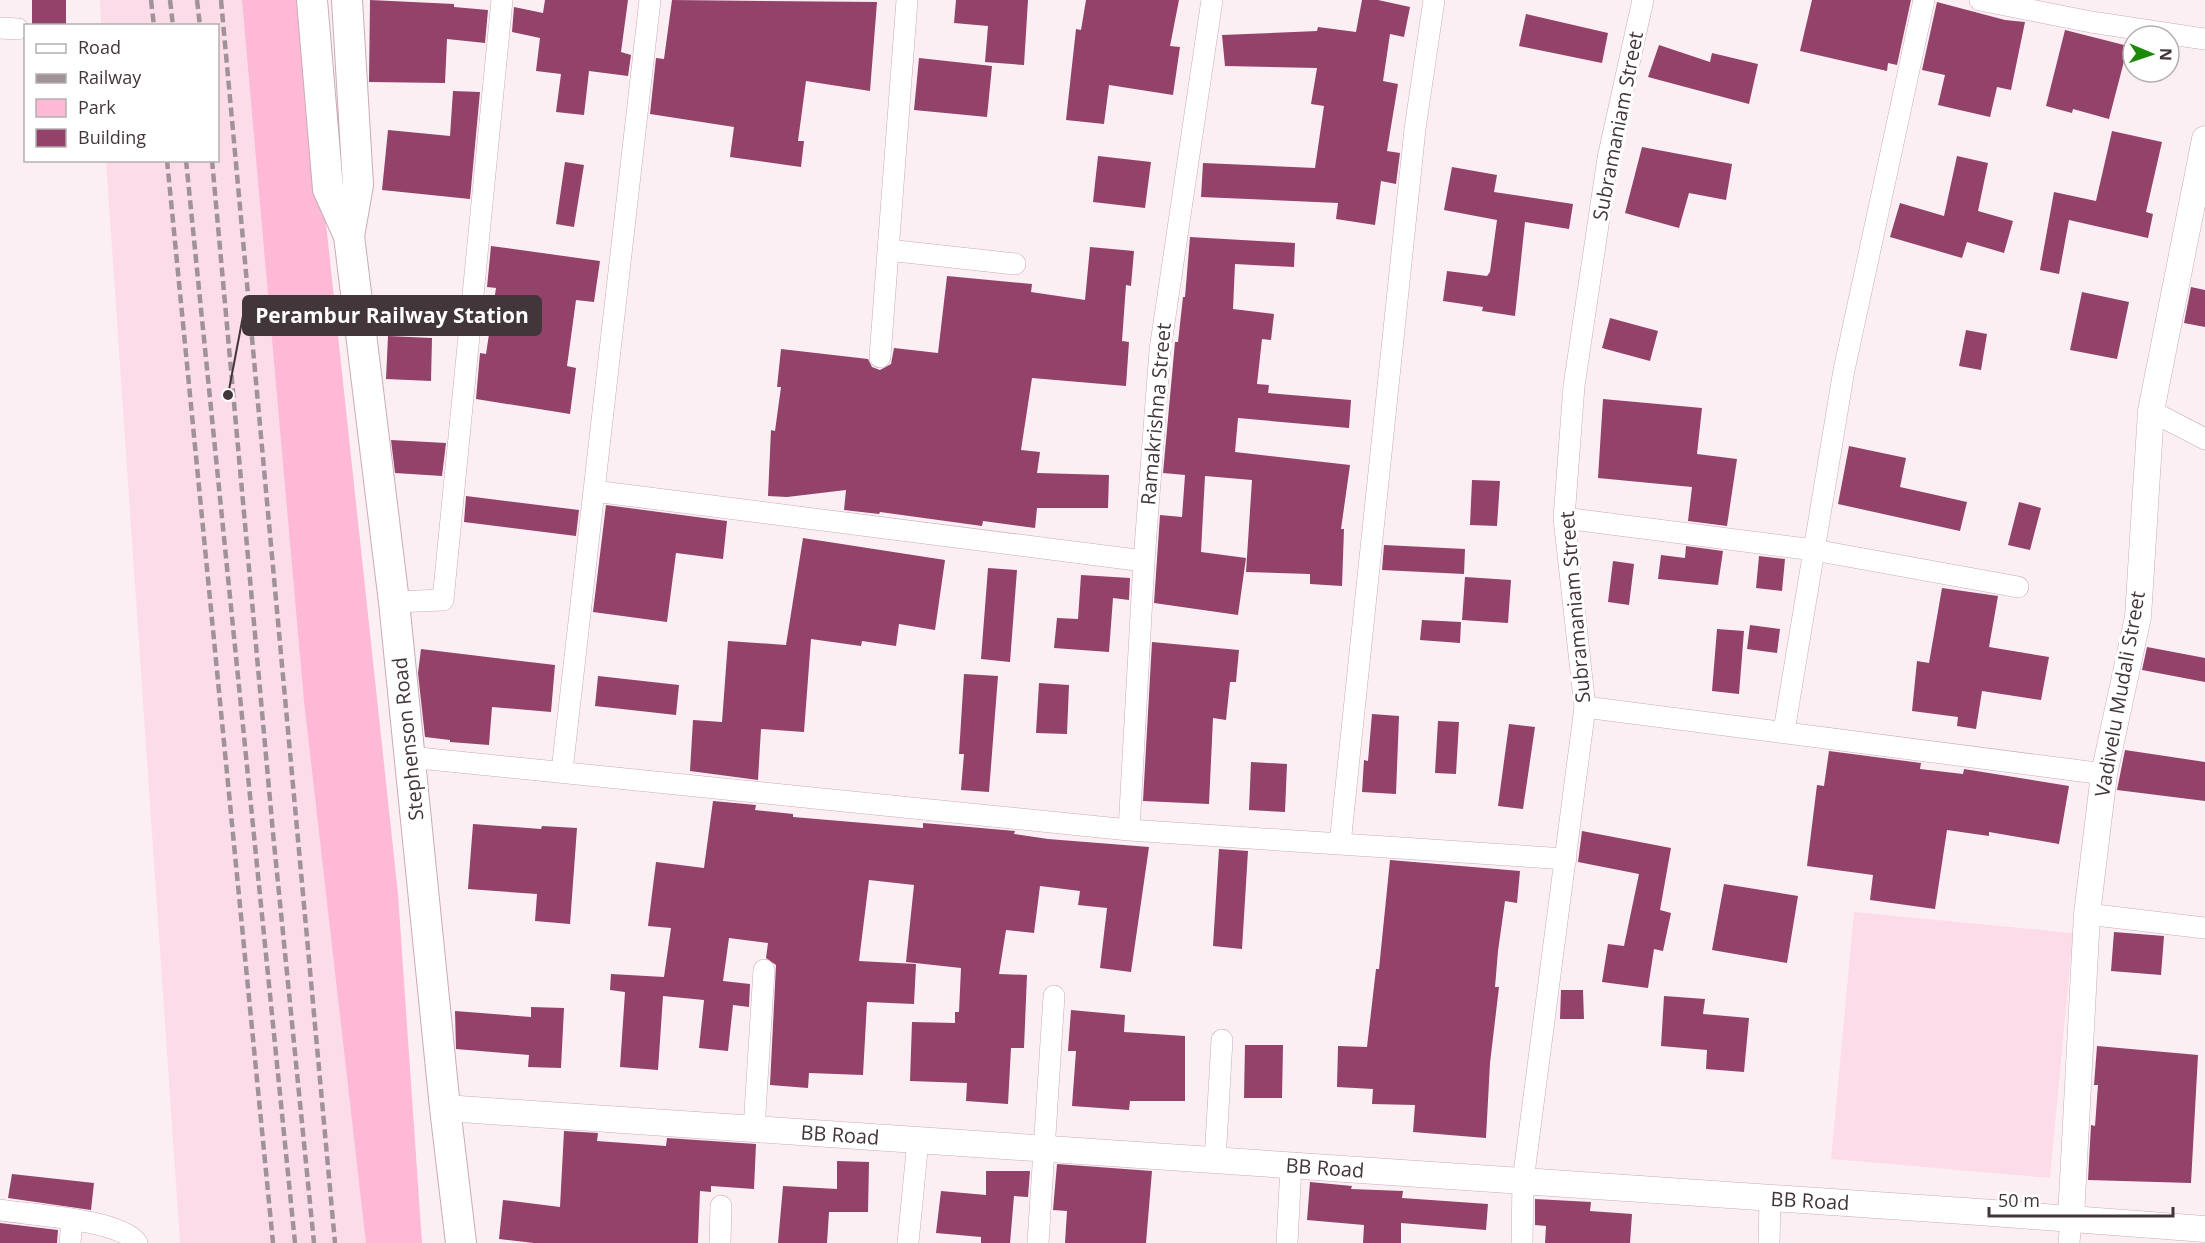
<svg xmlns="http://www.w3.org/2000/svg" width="2205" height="1243" font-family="'Open Sans',sans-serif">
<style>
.built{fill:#fddce9}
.green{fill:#fdb9d6}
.building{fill:#93426a}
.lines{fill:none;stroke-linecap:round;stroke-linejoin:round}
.minor-casing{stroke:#caabb8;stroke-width:22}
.tertiary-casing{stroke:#caabb8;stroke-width:27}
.secondary-casing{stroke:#caabb8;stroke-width:32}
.minor{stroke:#fff;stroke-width:21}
.tertiary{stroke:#fff;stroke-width:26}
.secondary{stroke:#fff;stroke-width:30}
.rail{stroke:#a09398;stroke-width:4.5;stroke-dasharray:9 4.5;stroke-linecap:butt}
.labels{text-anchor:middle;stroke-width:6;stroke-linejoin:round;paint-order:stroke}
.street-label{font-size:20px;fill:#43363b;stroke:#fff}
.leader{fill:none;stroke:#43363b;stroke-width:2}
.callout-dot{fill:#43363b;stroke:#fff;stroke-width:2}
.callout{fill:#43363b;stroke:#43363b;stroke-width:2}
.callout-label{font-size:21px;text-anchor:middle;font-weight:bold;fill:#fff}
</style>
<rect width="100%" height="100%" fill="#fceff4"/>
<!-- built -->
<path class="built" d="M100,0H295L417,1243H180L106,161L218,160V26L101,25Z
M1854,912L2073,933L2050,1178L1831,1159Z"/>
<!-- green -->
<path class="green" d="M242,0H302L398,894L422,1243H366L304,701Z"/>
<!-- building -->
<path class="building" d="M32,0H66V26H32Z
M370,0L454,4V7L488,10L485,43L447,39L445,83L369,82Z
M545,0H628L621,52L631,55L628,76L589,71L584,115L556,112L561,74L536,71L540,38L512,32L514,7L543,13Z
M672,0L877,2L870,91L806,81L798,141H804L801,167L730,157L734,127L650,114L656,58L664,59Z
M956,0H1028L1024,65L985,62L988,26L954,23Z
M1086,0H1179L1170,46L1180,47L1173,95L1109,85L1104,124L1066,120L1076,29L1081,30Z
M1362,0H1378L1410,7L1404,37L1390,34L1383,81L1398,84L1387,151L1400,153L1396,184L1381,181L1375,225L1336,219L1338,203L1201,197L1203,163L1315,168L1324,106L1311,104L1317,68L1225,66L1222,35L1317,31L1318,27L1356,32Z
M1812,0H1911L1897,65L1888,63L1887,71L1800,51Z
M1937,2L2005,20L2025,22L2011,90L1997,87L1990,117L1938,105L1945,75L1922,70Z
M1526,14L1608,33L1602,63L1519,46Z
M2065,30L2128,46L2109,119L2073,109L2072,113L2046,106Z
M1659,45L1710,62L1712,53L1758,64L1749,104L1648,77Z
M919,58L992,66L987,117L914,110Z
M453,91L480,92L470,199L382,190L388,130L450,136Z
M2112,131L2162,142L2146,212L2153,214L2148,238L2069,220L2059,274L2040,270L2054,192L2096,201Z
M1642,147L1732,164L1726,200L1689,193L1679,228L1625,213Z
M1098,156L1151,162L1145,208L1093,202Z
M1957,156L1988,163L1978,211L2013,221L2004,253L1967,242L1962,258L1890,237L1900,203L1944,216Z
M565,162L584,165L574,227L556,224Z
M1452,167L1497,175L1494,192L1573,204L1569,229L1525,222L1515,316L1482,311L1483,307L1443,301L1447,271L1487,276L1490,272L1497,220L1444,210Z
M1190,237L1295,243L1294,267L1235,264L1233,309L1274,314L1271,340L1262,339L1257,384L1269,385L1268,393L1351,400L1349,428L1238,418L1235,452L1350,465L1341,529H1344L1342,586L1310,584V574L1246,572L1252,480L1205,476L1201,552L1246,558L1238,615L1154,603L1160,515L1182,517L1185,475L1163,473L1175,342H1178L1183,297H1185Z
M491,246L600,261L594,302L576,300L567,366L576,368L570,414L476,399L480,353L486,354L496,288L487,287Z
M1090,247L1134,251L1131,286L1126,285L1122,341L1129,342L1126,386L1032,378L1021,450L1040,452L1037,473L1109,475L1108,508H1037L1035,528L983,521L982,526L880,512L879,514L844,510L846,490L787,497L768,496L771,430L775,431L781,387H777L781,349L868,359L872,367L880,370L891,364L894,348L938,353L947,276L1032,284L1031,292L1085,300Z
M2191,287L2205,290V327L2184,323Z
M2082,292L2129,302L2117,359L2070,350Z
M1610,318L1658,331L1650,361L1602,348Z
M1966,330L1987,334L1981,370L1959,366Z
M388,336L432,338L431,381L386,379Z
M1603,399L1702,408L1697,454L1737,459L1727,526L1688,521L1692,487L1598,478Z
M391,440L446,443L442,476L395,473Z
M1849,446L1906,458L1900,487L1967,502L1960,531L1838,504Z
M1472,480L1500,481L1497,526L1470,525Z
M466,496L579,510L576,536L464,522Z
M2019,502L2041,508L2030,550L2008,545Z
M606,505L727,521L723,559L676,553L667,622L593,612Z
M803,538L945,560L935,630L899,624L896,646L862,641L861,646L811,639L804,732L761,729L758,780L690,771L693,720L722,722L728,641L786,645Z
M1384,545L1465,549L1464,574L1382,570Z
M1686,546L1723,551L1718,585L1658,579L1661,555L1685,558Z
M1759,556L1785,559L1782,591L1756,588Z
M1613,561L1634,564L1629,605L1608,602Z
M988,568L1017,570L1010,662L981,659Z
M1081,575L1130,578L1129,600L1113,598L1109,652L1054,648L1057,618L1078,619Z
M1465,577L1511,580L1508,623L1462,620Z
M1942,588L1998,596L1989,647L2049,657L2041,700L1982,691L1976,729L1957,726L1958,717L1912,711L1917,661L1929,663Z
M1422,620L1461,622L1460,643L1420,640Z
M1750,625L1780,629L1777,653L1747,649Z
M1717,629L1744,631L1739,694L1712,691Z
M1152,642L1239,650L1236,682H1230L1226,720L1213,718L1209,804L1143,801Z
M2147,647L2205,658V682L2142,670Z
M421,649L555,665L551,712L492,707L489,745L450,742V740L425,737L418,673Z
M964,674L998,676L989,792L961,790L964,754H959Z
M598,676L679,685L676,715L595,706Z
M1039,683L1069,685L1067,734L1036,733Z
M1372,714L1399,716L1396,794L1362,792L1364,760L1368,761Z
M1438,721L1459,722L1456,774L1435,773Z
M1509,724L1535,727L1523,809L1498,806Z
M2125,750L2205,762V801L2117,790Z
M1829,751L1921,763L1920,769L1963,774L1964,769L2069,786L2059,844L1989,832V836L1947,830L1935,909L1870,900L1873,875L1807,866L1817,785L1824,786Z
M1251,762L1287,764L1285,812L1249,810Z
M713,801L756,805L755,810L793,814V817L923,828V823L981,828L1015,831L1014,834L1048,839L1149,847L1131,972L1100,968L1107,908L1078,905L1080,891L1040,886L1034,933L1006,930L999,974L1027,975L1024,1048H1011L1008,1104L966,1101L967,1083L910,1081L912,1022L955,1023V1012H959L961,968L906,962L914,885L869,880L859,961L916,964L914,1004L867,1002L863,1075L809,1073L808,1088L770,1085L776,965L766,958L768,943L729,938L723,981L750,984L749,1007L733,1005L728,1051L699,1048L704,1000L663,996L658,1070L620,1067L625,992L610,990L611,974L664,977L671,928L648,926L656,862L704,868Z
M473,824L541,829L542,826L577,828L570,924L535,921L537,894L468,889Z
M1582,831L1671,848L1660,910L1671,913L1663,951L1654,949L1648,988L1602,982L1608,944L1624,946L1639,874L1578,862Z
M1219,849L1248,851L1242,949L1213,946Z
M1390,860L1520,871L1517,903L1505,901L1498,951L1495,987H1499L1490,1063L1486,1138L1413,1132L1415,1105L1372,1104L1373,1089L1337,1087L1338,1046L1367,1047L1376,969H1379Z
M1724,884L1798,896L1787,963L1712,950Z
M2114,932L2164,936L2161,975L2111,971Z
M1561,990H1583L1584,1019H1560Z
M1664,996L1705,999L1703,1014L1749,1018L1744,1072L1706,1069L1707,1050L1661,1046Z
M531,1007L564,1008L561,1068L528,1067L529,1055L456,1049L455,1011L531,1017Z
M1071,1010L1125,1015L1124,1032L1185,1036V1101H1130L1129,1110L1072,1106L1076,1051H1068Z
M1245,1045H1283L1282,1098H1244Z
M2097,1046L2198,1055L2191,1183L2088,1180L2091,1125L2095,1126L2098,1085H2094Z
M564,1131L598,1133L597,1141L666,1146L667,1138L756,1144L754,1189L711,1186V1192L700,1191L698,1243H534L499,1239L503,1200L560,1207Z
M837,1161L869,1162L868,1212H829L827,1243H778L783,1186L837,1189Z
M1057,1164L1152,1171L1146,1243H1065L1067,1211L1053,1210Z
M986,1171H1030L1028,1197L1014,1196L1010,1243H981V1237L936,1233L941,1191L986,1195Z
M12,1174L94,1183L91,1210L8,1198Z
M1310,1182L1352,1186L1351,1189L1403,1191L1402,1198L1488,1204L1486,1230L1401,1223V1243H1363L1364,1225L1307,1220Z
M1535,1199L1591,1202L1590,1211L1632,1214L1630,1243H1545L1546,1226L1535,1225Z
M0,1223L58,1230L57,1243H0Z"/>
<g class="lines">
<!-- minor casing -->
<g class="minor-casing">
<path id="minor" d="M1980,0L2091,22L2205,39
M0,28L18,29
M888,250L1015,264
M880,357L907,0
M2151,411L2205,439
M594,491L1144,561
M1564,518L1814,550L2018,587
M394,602L443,600L502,0
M1585,707L2104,774
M1784,731L1844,370L1924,0
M409,757L1129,830L1566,859
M562,771L650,0
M1129,830L1144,561L1160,350L1212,0
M1340,844L1415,129L1434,0
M2087,914L2205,928
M754,1129L764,970
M1215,1161L1222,1040
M0,1210C31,1215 120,1219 137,1243
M70,1243L72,1221
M720,1243L721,1206
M908,1243L918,1140
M1038,1243L1054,996
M1287,1243L1291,1166
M1522,1243L1523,1181L1585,707L1564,518L1574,386L1608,158L1643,0
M1769,1243L1770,1199
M2069,1243L2071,1218"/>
</g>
<!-- tertiary casing -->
<g class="tertiary-casing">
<path id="tertiary" d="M445,1108L1979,1212L2205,1229
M2071,1218L2087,914L2104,774L2138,617L2151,411L2205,139"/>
</g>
<!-- secondary casing -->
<g class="secondary-casing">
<path id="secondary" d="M312,0L328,189L349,236
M347,0L358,185L349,236L394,602L445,1108L461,1243"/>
</g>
<!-- minor -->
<use href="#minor" class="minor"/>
<!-- tertiary -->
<use href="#tertiary" class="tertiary"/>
<!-- secondary -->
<use href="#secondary" class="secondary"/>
<!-- rail -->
<path class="rail" d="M151,0L154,26
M170,0L173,26
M197,0L200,26
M221,0L335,1243
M167,160L273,1243
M186,160L295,1243
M212,160L273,833L314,1243"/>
</g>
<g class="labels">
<!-- street labels -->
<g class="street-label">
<text transform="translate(1618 126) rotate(-79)" y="7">Subramaniam Street</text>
<text transform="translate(1156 414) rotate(-85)" y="7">Ramakrishna Street</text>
<text transform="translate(1575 607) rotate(-95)" y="7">Subramaniam Street</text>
<text transform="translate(2120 694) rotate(-80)" y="7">Vadivelu Mudali Street</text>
<text transform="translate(408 739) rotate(-96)" y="7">Stephenson Road</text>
<text transform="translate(840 1135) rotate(4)" y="7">BB Road</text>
<text transform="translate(1325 1168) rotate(4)" y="7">BB Road</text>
<text transform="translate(1810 1201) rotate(3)" y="7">BB Road</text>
</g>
</g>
<!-- callouts -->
<path class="leader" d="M228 395L243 316"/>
<circle class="callout-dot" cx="228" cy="395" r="6"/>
<rect class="callout" x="243" y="296" width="298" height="39" rx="6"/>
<g class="callout-label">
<text x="392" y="323">Perambur Railway Station</text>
</g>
<!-- legend -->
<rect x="24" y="24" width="195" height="138" fill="#ffffff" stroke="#b4afb1" stroke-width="1.5"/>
<rect x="36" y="44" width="30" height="9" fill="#ffffff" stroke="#b4afb1" stroke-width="1.5"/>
<text x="78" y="54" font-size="18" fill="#43363b">Road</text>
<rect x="36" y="74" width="30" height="9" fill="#a09398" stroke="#b4afb1" stroke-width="1.5"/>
<text x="78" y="84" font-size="18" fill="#43363b">Railway</text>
<rect x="36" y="99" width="30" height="18" fill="#fdb9d6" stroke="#b4afb1" stroke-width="1.5"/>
<text x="78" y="114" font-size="18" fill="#43363b">Park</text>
<rect x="36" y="129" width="30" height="18" fill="#93426a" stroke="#b4afb1" stroke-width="1.5"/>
<text x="78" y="144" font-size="18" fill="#43363b">Building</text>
<!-- north arrow -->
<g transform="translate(2151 54) rotate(92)"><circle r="28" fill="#ffffff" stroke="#b4afb1" stroke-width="1.5"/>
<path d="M0-4.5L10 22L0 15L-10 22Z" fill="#1c8a09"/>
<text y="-9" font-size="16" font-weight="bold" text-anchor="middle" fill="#43363b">N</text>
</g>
<!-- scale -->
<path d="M1989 1207v9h184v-9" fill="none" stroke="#43363b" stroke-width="3"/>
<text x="1998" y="1207" font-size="18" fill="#43363b" stroke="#ffffff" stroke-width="4.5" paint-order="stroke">50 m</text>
</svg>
